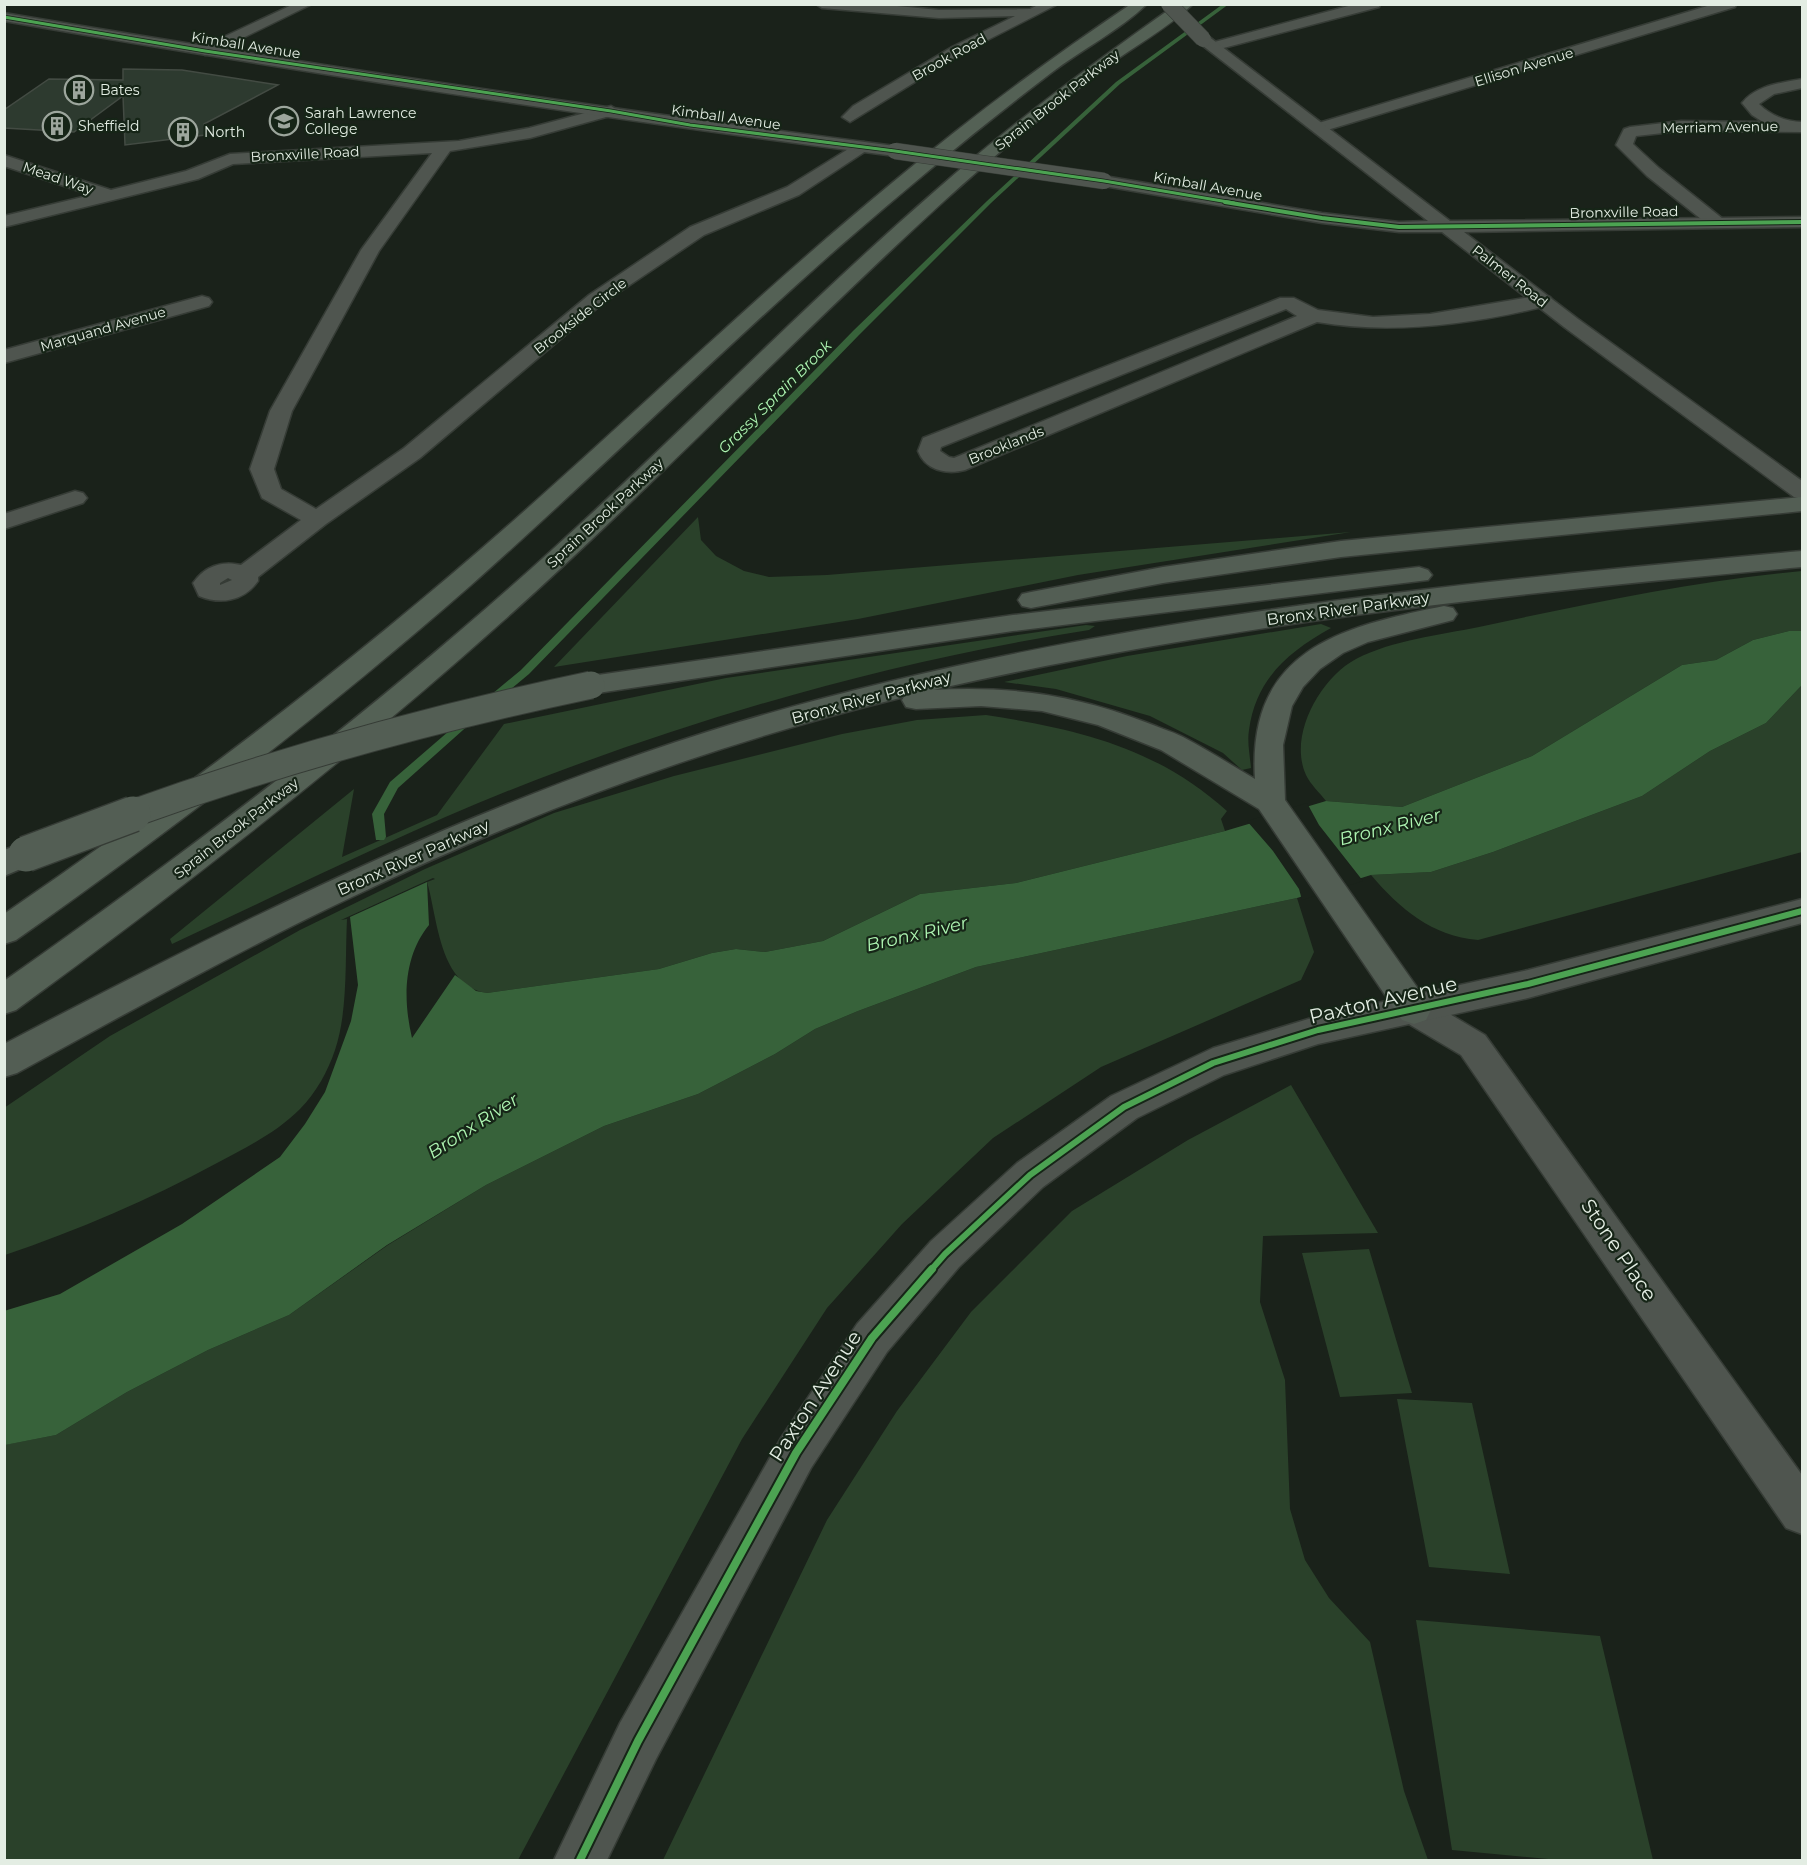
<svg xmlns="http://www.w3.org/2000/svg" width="1807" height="1865" font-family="Montserrat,sans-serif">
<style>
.green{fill:#2a412a}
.water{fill:#37623a}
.pier{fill:#1a221a}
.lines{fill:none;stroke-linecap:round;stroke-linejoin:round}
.stream{fill:#37623a;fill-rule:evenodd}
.building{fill:#2d3a2f;stroke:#434b43;stroke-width:1.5}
.minor-casing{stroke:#363c36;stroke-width:3}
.tertiary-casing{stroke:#363c36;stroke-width:3}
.trunk-casing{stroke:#363c36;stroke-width:3}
.motorway-casing{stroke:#363c36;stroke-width:3}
.minor{fill:#4f554f;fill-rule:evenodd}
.tertiary{fill:#4f554f;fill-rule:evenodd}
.trunk{fill:#535e54;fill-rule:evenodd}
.motorway{fill:#546155;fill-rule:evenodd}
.tertiary-bridge-casing{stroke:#363c36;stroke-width:17;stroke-linecap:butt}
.trunk-bridge-far1-casing{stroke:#363c36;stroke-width:29;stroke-linecap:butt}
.trunk-bridge-casing{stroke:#363c36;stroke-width:38;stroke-linecap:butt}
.tertiary-bridge{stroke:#4f554f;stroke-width:16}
.trunk-bridge-far1{stroke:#535e54;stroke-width:27}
.trunk-bridge{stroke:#535e54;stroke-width:35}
.cycleway-far3-casing{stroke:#162517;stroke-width:4.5}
.cycleway-far2-casing{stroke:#162517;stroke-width:6}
.cycleway-far1-casing{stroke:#162517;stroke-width:10}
.cycleway-casing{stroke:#162517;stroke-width:12}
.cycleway-far3{stroke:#4ca352;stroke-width:3}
.cycleway-far2{stroke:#4ca352;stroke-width:4}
.cycleway-far1{stroke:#4ca352;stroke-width:6}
.cycleway{stroke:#4ca352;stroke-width:8}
.labels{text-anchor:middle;stroke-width:4.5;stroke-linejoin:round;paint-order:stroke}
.far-street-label{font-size:14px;fill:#e3ede3;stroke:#162517}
.far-poi-label{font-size:14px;fill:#e3ede3;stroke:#162517;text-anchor:start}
.far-water-label{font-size:15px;font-style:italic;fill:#aef5b2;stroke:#162517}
.street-label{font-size:16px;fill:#e3ede3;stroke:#162517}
.water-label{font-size:18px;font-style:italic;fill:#aef5b2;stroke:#162517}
.near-street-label{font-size:20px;fill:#e3ede3;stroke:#162517}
</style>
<rect width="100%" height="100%" fill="#1a221a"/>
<!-- green -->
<path class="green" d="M698,517L701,540L716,556L744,571L769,577L827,575L1351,532L1078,575L858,619L554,667Z
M1802,571V631H1789L1753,640L1716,660L1682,665L1532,756L1402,807L1326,801C1320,793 1310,784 1306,775C1288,736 1320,678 1356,659C1393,640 1439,635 1479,627C1586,604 1694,581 1802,571Z
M1321,624L1331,628C1288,652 1256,679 1249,730C1247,742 1250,756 1251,768L1242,770L1223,753L1150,716L1056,689L1004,682L1127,656Z
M1086,625L1095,626L1089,630C910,658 735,706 565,769C431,818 302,884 172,944L170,939L354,789L342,857L437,815L504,724L726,678Z
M1802,685V852L1478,940C1432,936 1400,909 1371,875L1431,872L1493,852L1642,796L1710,751L1766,723Z
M986,715C1077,729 1156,747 1227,811L1221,819L1225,831L1016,883L920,894L823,941L765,952L736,949L712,953L659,969L487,993C439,986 438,919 427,882L435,879L433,878L341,920L347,919C345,960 348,1012 335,1050C328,1071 316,1093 300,1109C276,1133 247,1147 217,1163C149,1200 78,1230 5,1255L4,1108L110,1036L300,930L425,869L554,813L674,776L842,734L917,720Z
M1297,898L1314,952L1301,980L1101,1067L993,1138L902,1224L827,1308L742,1439L518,1860H5L4,1445L56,1435L127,1392L208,1350L289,1315L388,1245L486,1185L604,1126L698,1094L775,1054L815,1029L858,1011L976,967Z
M1291,1085L1378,1233L1263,1236L1260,1302L1285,1380L1290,1509L1305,1560L1329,1598L1370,1642L1404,1791L1428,1860H663L827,1520L897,1411L971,1312L1072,1211L1188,1140Z
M1369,1249L1412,1393L1340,1397L1302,1253Z
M1397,1399L1472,1403L1510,1574L1429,1567Z
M1416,1620L1600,1636L1653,1860H1559L1452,1850Z"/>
<!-- water -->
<path class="water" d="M1789,631H1802V685L1766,723L1710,751L1642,796L1493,852L1431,872L1371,875L1297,898L976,967L858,1011L815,1029L775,1054L698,1094L604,1126L486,1185L387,1245L289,1315L208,1350L127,1392L56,1435L5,1445L4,1311L60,1294L182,1224L280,1157L305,1124L325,1092L351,1021L358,985L350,917L427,882L429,925C403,957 403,1000 412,1038L455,975L476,991L487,993L659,969L712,953L736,949L765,952L823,941L920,894L1016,883L1225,831L1326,801L1402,807L1532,756L1682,665L1716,660L1753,640Z"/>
<!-- pier -->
<path class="pier" d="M1307,803L1319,825L1363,881L1302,900L1299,889L1273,851L1247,821Z"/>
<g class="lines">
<!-- stream -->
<path class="stream" d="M1223,4H1229L1120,84L991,203L859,335L529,674L494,703H486L485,701L486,699L521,670L853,331L987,201L1116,82Z
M468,717L472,718L473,720L472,722L398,788L384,814L386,837L384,840H376L372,814L390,782L464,718Z"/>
</g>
<!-- building -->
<path class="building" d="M123,69L182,70L278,85L204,124L205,135L125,145L123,96L74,132L4,128V110L49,79L123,80Z"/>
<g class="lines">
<!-- minor casing -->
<g class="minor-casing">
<path id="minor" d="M294,4H312L210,54L205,55L198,51L200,48Z
M816,4H876L939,10L1030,9L1040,4H1058L962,53L850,122L842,117L853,106L952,47L1015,16L939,18L822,8Z
M1356,4H1380L1379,7L1212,51L1205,47L1207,44Z
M1714,4H1736L1735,7L1324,131L1318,133L1310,128L1312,125Z
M1802,79V88L1774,94L1759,104C1770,115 1786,122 1802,122V132L1681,131L1636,136L1633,144L1659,168L1723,219L1726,223L1723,227H1711L1647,176L1616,145L1624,129L1630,127L1681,121L1763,122L1752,115L1742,103C1756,85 1781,83 1802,79Z
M611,106L619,111L617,114L530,138L450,151L379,251L292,411L274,469L281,489L316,509L404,448L589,295L690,227L787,187L858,143L864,142L872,147L799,195L704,235L603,303L420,458L326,524L258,577V581C244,601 221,605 199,596L193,583C204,567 221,560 241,565L301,520L262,498L250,469L270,411L361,250L432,153L233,164L198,179L4,227V216L91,195L4,166V155L111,190L186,171L230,154L459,141L529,128ZM228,578L232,580L220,585V583Z
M1543,295L1550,297L1553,301L1550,305C1474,324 1394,335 1317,322L965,470C946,475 925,470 918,451L923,438L1280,298H1294L1318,310L1373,317L1430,314ZM1286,309L1297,316L954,458L949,457L940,451L941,447Z
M202,296L209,298L212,302L209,306L4,363V350Z
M75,491L83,493L87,498L83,503L4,529V514Z
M1414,996L1426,1000L1485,1035L1802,1475V1534L1786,1528L1461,1055L1402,1020L1397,1010L1402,1000Z"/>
</g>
<!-- tertiary casing -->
<g class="tertiary-casing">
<path id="tertiary" d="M4,13C300,63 597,108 895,146L903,151L895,156C597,118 300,72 4,21Z
M1203,35L1208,36L1450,221L1802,217V227L1464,232L1578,319L1802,481V499L1794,497L1564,327L1442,232H1399L1322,223L1098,185L1095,181L1098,177L1104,176L1322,213L1399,222L1428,221L1198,42L1196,39L1198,36Z
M1802,899V923L1528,998L1318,1044L1224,1075L1137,1118L1043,1187L959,1267L887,1352L811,1468L656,1759L607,1860H554L620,1723L781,1438L857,1324L931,1241L1017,1163L1111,1096L1213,1048L1318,1016L1528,970Z"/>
</g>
<!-- trunk casing -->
<g class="trunk-casing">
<path id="trunk" d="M1802,497V511L1341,557L1163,583L1031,608L1022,606L1018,600L1022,594L1031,592L1163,567L1341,541Z
M1802,551V567C1511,593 1218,625 933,690C1008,686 1074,694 1145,722C1157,727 1171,731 1183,737C1208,750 1231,765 1255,779C1247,650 1340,627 1444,606L1453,608L1457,614L1453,620L1368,642L1343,653L1320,669L1303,687L1292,706L1283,745L1285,800L1426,1000L1431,1010L1426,1020L1414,1024L1402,1020L1259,809L1161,750L1098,725L1042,711L981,706L916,709L906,707L902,700L904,697C714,744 529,812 352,897C238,951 128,1012 17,1073L4,1077V1044C242,919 481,800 739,722C1084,619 1446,584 1802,551Z
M1419,567L1428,570L1432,575L1428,580L1013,631L591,694L581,691L577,685L581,679L591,676L1013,615Z
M26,842L37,846L42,854L37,862L4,876V850Z"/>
</g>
<!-- motorway casing -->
<g class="motorway-casing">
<path id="motorway" d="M1131,4H1147C1119,31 1082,49 1051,73C979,128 909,186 840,246C714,357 595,475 470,586C325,713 173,829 16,940L4,944V914C181,793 351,664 512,522C639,410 761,291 892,183C968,119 1048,60 1131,4Z
M1177,4H1193C1167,29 1134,46 1105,68C1049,110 995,155 943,202C793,339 654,486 503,621C348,760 184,887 16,1010L4,1014V981C195,847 380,706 553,549C682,432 803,306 934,192C1011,124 1093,63 1177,4Z"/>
</g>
<!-- minor -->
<use href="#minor" class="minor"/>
<!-- tertiary -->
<use href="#tertiary" class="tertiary"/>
<!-- trunk -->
<use href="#trunk" class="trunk"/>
<!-- motorway -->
<use href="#motorway" class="motorway"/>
<!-- tertiary-bridge casing -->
<g class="tertiary-bridge-casing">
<path id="tertiary-bridge" d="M1169,4L1203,39
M895,151L1104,181"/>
</g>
<!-- trunk-bridge-far1 casing -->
<g class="trunk-bridge-far1-casing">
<path id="trunk-bridge-far1" d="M128,815C280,760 434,718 591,685"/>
</g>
<!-- trunk-bridge casing -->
<g class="trunk-bridge-casing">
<path id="trunk-bridge" d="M26,854L133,814"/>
</g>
<!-- tertiary-bridge -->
<use href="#tertiary-bridge" class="tertiary-bridge"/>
<!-- trunk-bridge-far1 -->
<use href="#trunk-bridge-far1" class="trunk-bridge-far1"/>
<!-- trunk-bridge -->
<use href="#trunk-bridge" class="trunk-bridge"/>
<!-- cycleway-far3 casing -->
<g class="cycleway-far3-casing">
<path id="cycleway-far3" d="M4,17L205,51L611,111L690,125L895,151L1104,181L1234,203"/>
</g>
<!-- cycleway-far2 casing -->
<g class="cycleway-far2-casing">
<path id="cycleway-far2" d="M1225,202L1322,218L1399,227L1802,222"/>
</g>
<!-- cycleway-far1 casing -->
<g class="cycleway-far1-casing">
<path id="cycleway-far1" d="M931,1270L945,1254L1030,1175L1124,1107L1213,1063L1318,1030L1528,984L1802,911"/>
</g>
<!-- cycleway casing -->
<g class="cycleway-casing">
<path id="cycleway" d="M580,1860L638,1741L796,1453L872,1338L932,1269"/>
</g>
<!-- cycleway-far3 -->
<use href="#cycleway-far3" class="cycleway-far3"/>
<!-- cycleway-far2 -->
<use href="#cycleway-far2" class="cycleway-far2"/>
<!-- cycleway-far1 -->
<use href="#cycleway-far1" class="cycleway-far1"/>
<!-- cycleway -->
<use href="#cycleway" class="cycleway"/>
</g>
<!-- icons -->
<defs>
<g id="building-ring" transform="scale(1.5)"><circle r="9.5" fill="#162517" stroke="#9da69d" stroke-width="1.5"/><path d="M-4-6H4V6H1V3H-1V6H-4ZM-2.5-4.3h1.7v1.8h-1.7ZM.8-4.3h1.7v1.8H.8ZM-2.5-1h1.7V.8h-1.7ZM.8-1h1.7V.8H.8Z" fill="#9da69d"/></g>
<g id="university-ring" transform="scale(1.5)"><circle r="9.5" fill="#162517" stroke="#9da69d" stroke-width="1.5"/><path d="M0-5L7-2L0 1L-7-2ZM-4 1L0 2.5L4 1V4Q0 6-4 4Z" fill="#9da69d"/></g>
</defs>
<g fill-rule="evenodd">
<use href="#building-ring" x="79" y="90"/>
<use href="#university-ring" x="284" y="121"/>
<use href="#building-ring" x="57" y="126"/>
<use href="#building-ring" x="183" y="132"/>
</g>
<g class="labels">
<!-- far-street labels -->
<g class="far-street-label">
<text transform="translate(246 45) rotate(9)" y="5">Kimball Avenue</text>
<text transform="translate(949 57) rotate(-29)" y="5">Brook Road</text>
<text transform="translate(1524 67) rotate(-17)" y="5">Ellison Avenue</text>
<text transform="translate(1057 100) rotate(-38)" y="5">Sprain Brook Parkway</text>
<text transform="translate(726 117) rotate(8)" y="5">Kimball Avenue</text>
<text transform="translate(1720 127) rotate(-1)" y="5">Merriam Avenue</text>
<text transform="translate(305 154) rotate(-3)" y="5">Bronxville Road</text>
<text transform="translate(58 178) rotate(19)" y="5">Mead Way</text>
<text transform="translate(1208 186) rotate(10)" y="5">Kimball Avenue</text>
<text transform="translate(1624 212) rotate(-1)" y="5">Bronxville Road</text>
<text transform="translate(1510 276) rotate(38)" y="5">Palmer Road</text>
<text transform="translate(580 316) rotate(-38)" y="5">Brookside Circle</text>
<text transform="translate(103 329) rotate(-16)" y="5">Marquand Avenue</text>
<text transform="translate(1006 445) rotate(-22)" y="5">Brooklands</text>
<text transform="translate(605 513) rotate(-43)" y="5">Sprain Brook Parkway</text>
<text transform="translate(236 828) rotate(-38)" y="5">Sprain Brook Parkway</text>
</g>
<!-- far-poi labels -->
<g class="far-poi-label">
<text x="100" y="95">Bates</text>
<text x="305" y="118">Sarah Lawrence<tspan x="305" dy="16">College</tspan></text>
<text x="78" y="131">Sheffield</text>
<text x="204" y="137">North</text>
</g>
<!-- far-water labels -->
<g class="far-water-label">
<text transform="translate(775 397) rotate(-45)" y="5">Grassy Sprain Brook</text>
</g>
<!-- street labels -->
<g class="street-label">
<text transform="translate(1348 608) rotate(-8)" y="6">Bronx River Parkway</text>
<text transform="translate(871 697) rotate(-15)" y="6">Bronx River Parkway</text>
<text transform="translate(413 857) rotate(-24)" y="6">Bronx River Parkway</text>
</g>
<!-- water labels -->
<g class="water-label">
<text transform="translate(1390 827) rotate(-14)" y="6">Bronx River</text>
<text transform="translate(917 934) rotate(-13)" y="6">Bronx River</text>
<text transform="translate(473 1126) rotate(-33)" y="6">Bronx River</text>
</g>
<!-- near-street labels -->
<g class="near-street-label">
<text transform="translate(1383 1000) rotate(-13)" y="7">Paxton Avenue</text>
<text transform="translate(1619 1250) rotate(56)" y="7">Stone Place</text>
<text transform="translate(815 1396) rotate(-57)" y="7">Paxton Avenue</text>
</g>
</g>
<!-- border -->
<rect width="1807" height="1865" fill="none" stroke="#e3ede3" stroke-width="12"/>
</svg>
